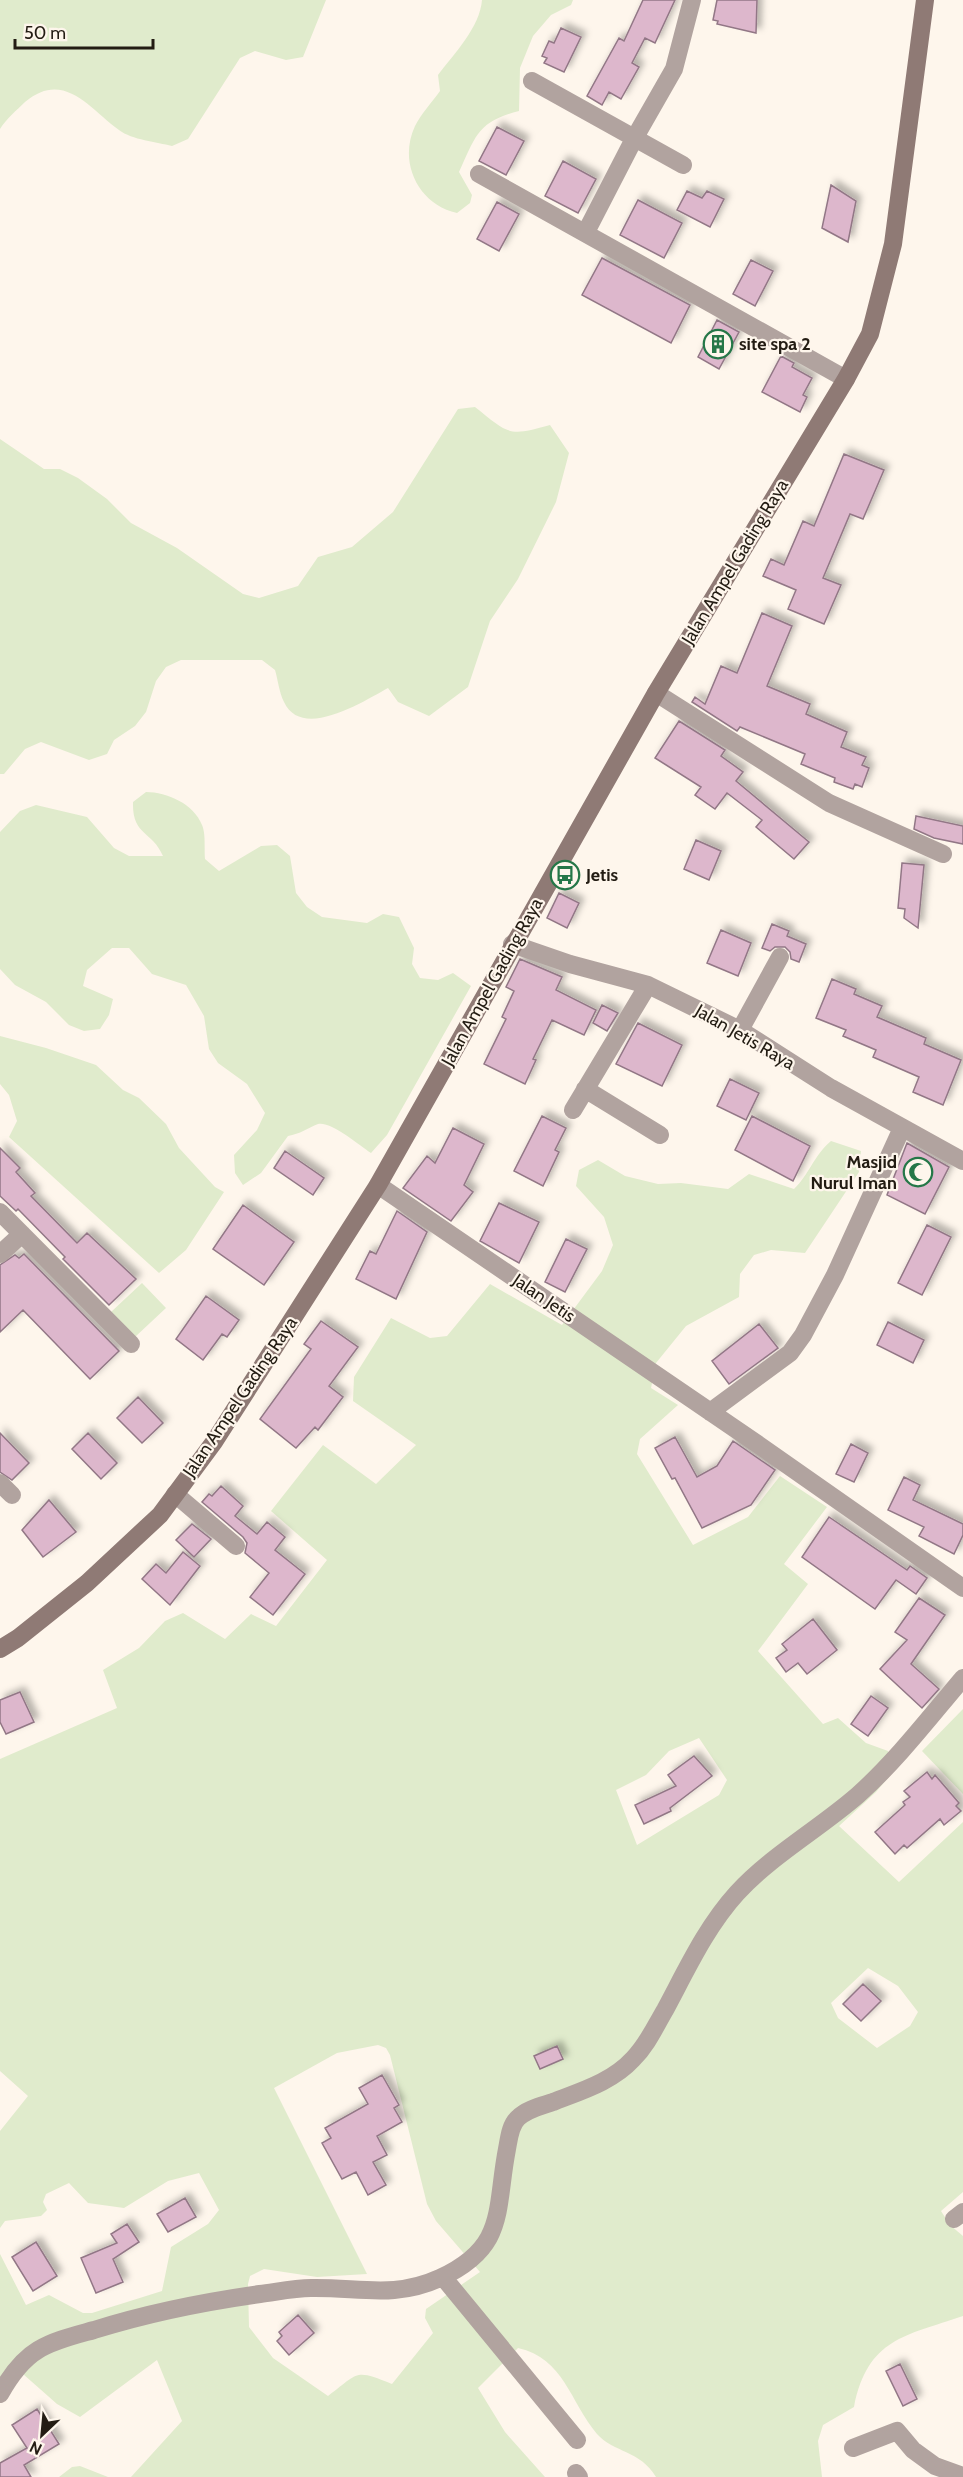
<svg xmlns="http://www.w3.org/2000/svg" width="963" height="2477" font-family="Cabin,sans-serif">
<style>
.green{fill:#e0ebcc;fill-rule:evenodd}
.building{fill:#ddb7cc;stroke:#927786;stroke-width:1.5;filter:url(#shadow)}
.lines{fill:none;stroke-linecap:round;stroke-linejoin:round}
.street{stroke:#b1a39f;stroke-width:18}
.secondary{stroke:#8f7a75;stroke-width:18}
.labels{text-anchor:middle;stroke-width:4.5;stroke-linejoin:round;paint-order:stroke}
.poi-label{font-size:18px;font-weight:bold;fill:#231c13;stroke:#fef6ec;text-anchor:start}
.street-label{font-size:18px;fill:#231c13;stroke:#fef6ec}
</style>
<defs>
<filter id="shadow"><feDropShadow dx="5" dy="-5" stdDeviation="3" flood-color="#0004"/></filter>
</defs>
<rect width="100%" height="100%" fill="#fef6ec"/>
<!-- green -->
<path class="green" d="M0,0H326L303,57L286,60L255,51L240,58L188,139L172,146C157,142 132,140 119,130C90,109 64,69 25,102C16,111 7,118 0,129Z
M482,0H573L571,5L551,15L533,36L520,68L519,111C477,122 476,136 459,172L472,195L470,203L457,213C418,204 398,162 415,126C421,114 432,102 440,91L438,75C454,54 480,27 482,0Z
M475,407C509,434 508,437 550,425L569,453L556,502L518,579L490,621L468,687L429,716L398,702L388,688C364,701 302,741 284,702C279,692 278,680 275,670L262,660H181L166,667L156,681L146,712L135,726L114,740L107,754L89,760L41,742L25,749L4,774H0V439L44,469H60L78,478L107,499L131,523L177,548L243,594L259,598L298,586L318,557L352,547L393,512L458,409Z
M146,792C167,792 194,804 202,825C206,834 204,849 205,859L219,871L261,846L277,845L290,856L296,893L307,907L322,917L367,923L383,914L399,917L414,948L412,964L420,978L438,980L453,973L471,986L387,1135L371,1153C359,1145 331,1121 318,1124C308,1128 300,1134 288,1136L261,1173L243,1185L235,1173L234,1155L257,1130L265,1113L247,1084L218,1063L209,1049L204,1016L186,985L152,974L129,948H112L87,970L83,986L113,999L109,1015L100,1029L84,1031L69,1025L46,1002L15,985L0,969V832L20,811L36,805L87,817L114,848L129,856H163C152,830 132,836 133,802Z
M0,1036L46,1048L96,1065L123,1090L139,1098L166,1124L179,1148L215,1187L224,1192L186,1250L159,1273L9,1137L17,1121L9,1095L0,1084Z
M831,1141L861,1151L859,1172L805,1253L771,1250L754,1255L740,1274L739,1297L686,1326L656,1363L651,1388L678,1405L640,1439L637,1454L693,1545L748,1517L780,1476L827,1507L784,1564L808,1584L758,1651L823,1724L838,1718L866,1743L888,1751L893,1772L876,1792L839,1826L899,1882L963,1822V2192L941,2211L950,2225L963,2236V2316C905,2336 868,2338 854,2407L823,2425L818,2441L822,2477H656C640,2450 614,2453 597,2434C570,2402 564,2358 518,2348L478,2388L505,2432L545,2477H131L182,2421L157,2360L80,2417L57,2404L23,2374L0,2381V2254L26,2305L49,2295L83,2313H92L162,2291L171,2247L208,2224L219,2210L199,2173L168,2181L124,2208L88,2203L69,2183L46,2194L43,2202L47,2210L41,2216L5,2221L0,2228V2131L28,2096L0,2071V1759L117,1708L103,1670L139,1648L165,1621L183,1613L225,1639L251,1614L276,1626L327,1560L271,1511L323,1445L376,1484L416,1445L353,1401L354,1377L391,1318L430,1338L447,1336L490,1284L562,1325L602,1271L613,1245L604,1217L576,1186L579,1170L598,1160L625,1176L658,1184L681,1183L728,1189L749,1174L794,1189C809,1175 814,1155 831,1141ZM699,1738L727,1780L719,1795L637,1845L616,1790L646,1775L669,1751ZM868,1968L898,1986L918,2012L910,2026L877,2048L838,2018L831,2003ZM378,2045L386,2048L390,2055L427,2204L436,2221L480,2272L426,2309L425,2318L433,2333L392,2384C354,2369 360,2372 328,2396L273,2358L249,2327L248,2284L250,2276L264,2269L317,2277L367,2274L274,2088L337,2053Z
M142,1283L166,1308L135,1337L111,1312Z
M963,1709V1794L922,1751Z
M80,2466L108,2477H59L72,2467Z"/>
<!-- building -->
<path class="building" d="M643,0H675L655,43L645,38L632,63L639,67L621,99L609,92L602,105L587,96L619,38L624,41Z
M717,0H757L756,33L717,24L718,21L713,20Z
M561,28L581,37L564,72L544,63L547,58L542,56L549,41L554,43Z
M497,127L524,141L506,175L479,161Z
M563,161L596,179L578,213L545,196Z
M831,185L856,201L848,242L822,228Z
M687,191L702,198L707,191L724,199L710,227L677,210Z
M638,200L682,223L664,258L620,235Z
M497,202L519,214L499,251L477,239Z
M602,258L690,305L671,343L582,295Z
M751,260L773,271L755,306L733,294Z
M717,320L739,332L719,369L698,357Z
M781,356L794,363L792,367L812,378L803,395L807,397L800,412L762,392Z
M844,454L884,470L863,519L850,514L823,578L841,585L824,624L788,609L796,590L763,576L771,559L784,565L803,521L814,526Z
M762,613L792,626L767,686L810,704L806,714L847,732L841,747L866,757L862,765L869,768L862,787L855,784L853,789L834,782L835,778L801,764L805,754L740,727L737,731L692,702L695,697L705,704L721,666L737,673Z
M679,721L725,750L721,756L743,772L736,781L809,842L794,859L756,827L762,820L727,793L715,809L695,795L701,787L655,758Z
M916,816L963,826V844L934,838L914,829Z
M696,840L721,851L709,880L684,869Z
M902,863L924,865L918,928L904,918L905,909L898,908Z
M559,893L579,903L567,928L547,918Z
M772,924L789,931L787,936L806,944L799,962L791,959L790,952L785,947H775L770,951L762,948Z
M721,930L751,943L738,976L707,963Z
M520,959L562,977L556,990L596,1010L584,1035L552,1020L533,1059L536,1060L525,1084L484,1064L506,1019L502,1017L514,991L506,987Z
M832,979L856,989L854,994L882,1006L877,1017L926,1038L924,1044L961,1060L943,1105L913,1092L919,1077L873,1057L876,1050L843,1036L846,1030L816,1018Z
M602,1005L618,1013L607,1031L593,1023Z
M638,1023L682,1045L662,1086L616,1064Z
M730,1079L759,1093L746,1120L717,1106Z
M542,1116L566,1128L555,1150L559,1152L543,1186L514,1171Z
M752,1116L810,1146L793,1181L735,1150Z
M453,1128L484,1144L464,1185L473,1192L451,1221L403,1188L427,1156L435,1163Z
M907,1143L949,1167L925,1214L887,1195Z
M0,1148L20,1168L16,1172L35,1193L31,1196L77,1243L87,1233L136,1279L109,1305L63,1259L65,1257L18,1209L16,1211L0,1196Z
M285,1151L324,1178L313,1195L274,1168Z
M499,1203L539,1222L519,1263L480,1241Z
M243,1205L294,1242L264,1285L213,1249Z
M397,1211L427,1232L396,1299L356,1279L370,1251L376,1254Z
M927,1225L951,1237L922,1295L898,1283Z
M566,1239L587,1249L565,1292L545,1282Z
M24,1254L119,1351L90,1379L23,1310L0,1332V1265L15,1255L19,1258Z
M206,1296L239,1320L227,1337L222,1334L203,1360L176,1339Z
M321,1321L358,1347L329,1386L343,1397L318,1430L315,1427L296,1448L260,1419L311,1349L304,1344Z
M888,1322L924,1340L913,1363L877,1345Z
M759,1324L778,1348L729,1384L712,1361Z
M138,1397L163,1423L142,1443L117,1418Z
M0,1433L29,1463L12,1480L0,1472Z
M88,1433L117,1463L101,1479L72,1449Z
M675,1437L697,1477L717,1466L733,1441L775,1470L751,1505L702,1528L675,1478L672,1479L655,1448Z
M851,1444L868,1453L854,1482L836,1474Z
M904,1477L920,1485L913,1500L963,1524V1535L954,1554L919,1536L924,1527L888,1510Z
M221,1486L243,1506L235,1516L257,1534L267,1522L285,1537L275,1550L305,1574L273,1615L250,1597L269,1573L245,1553L247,1543L243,1537L202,1502L209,1494L212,1496Z
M49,1500L76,1532L43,1557L22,1530Z
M829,1517L907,1570L910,1566L927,1578L916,1594L896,1580L875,1609L802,1557Z
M192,1524L211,1539L194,1557L176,1540Z
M183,1552L200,1566L170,1605L142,1579L156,1564L166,1573Z
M919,1598L945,1615L911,1664L939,1689L922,1708L880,1669L907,1640L895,1632Z
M813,1619L837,1650L807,1674L798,1663L786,1672L776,1658L787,1650L782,1644Z
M20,1692L34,1722L6,1734L0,1722V1700Z
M871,1696L888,1708L868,1736L851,1724Z
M694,1756L712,1776L670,1808L671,1811L644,1824L635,1805L676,1786L668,1775Z
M927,1772L932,1779L935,1775L959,1803L956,1806L961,1811L944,1825L940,1819L907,1848L904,1845L895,1854L875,1832L905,1805L903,1802L910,1797L904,1791Z
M863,1984L881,2001L861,2021L843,2004Z
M557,2046L563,2059L540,2069L534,2056Z
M382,2075L399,2105L394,2108L402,2122L377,2136L387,2155L373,2162L386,2185L368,2195L356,2172L342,2179L322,2143L331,2138L325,2128L368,2104L359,2088Z
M185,2198L196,2217L168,2232L157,2214Z
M127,2224L139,2242L113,2259L123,2282L96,2293L81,2258L117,2243L111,2234Z
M36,2242L57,2276L33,2291L12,2257Z
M298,2315L314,2333L289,2355L277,2341L282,2336L279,2332Z
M900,2364L917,2399L903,2406L886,2371Z
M37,2409L59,2444L24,2465L31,2477H0V2463L27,2448L12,2425Z"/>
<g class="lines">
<!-- street -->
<path class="street" d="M532,81L683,165
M479,174L846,379
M586,232L634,139L674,69L692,0
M656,693L829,803L943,854
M512,944L570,964L648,985L740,1030L831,1088L963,1161
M740,1030L780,957
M585,1089L660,1135
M573,1110L648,985
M378,1185L756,1443L963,1588
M0,1212L131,1344
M0,1254L22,1234
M710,1412L790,1353L803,1335L835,1275L902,1128
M0,1483L12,1495
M175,1494L236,1546
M954,2219L963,2212
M443,2277L577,2440
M0,2394C9,2378 23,2359 38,2350C54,2340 76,2335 94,2330C148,2313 203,2302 260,2294C276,2292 294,2288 311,2288C359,2287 394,2299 440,2278C507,2247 495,2211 507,2149C509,2139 510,2125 518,2118C527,2109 541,2106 553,2102C581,2091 612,2082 633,2059C647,2045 655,2027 665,2010C686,1971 706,1927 737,1893C772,1855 819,1829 858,1795C897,1760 929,1718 963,1678
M853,2448L897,2431L913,2450L935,2466L963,2476
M576,2473L579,2477"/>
<!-- secondary -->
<path class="secondary" d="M0,1649L18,1638L87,1583L160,1515L214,1442L378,1185L656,693L846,379L870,334L893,244L925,0"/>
</g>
<!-- icons -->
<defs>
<g id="building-ring" transform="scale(1.5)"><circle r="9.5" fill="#fef6ec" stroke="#257748" stroke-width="1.5"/><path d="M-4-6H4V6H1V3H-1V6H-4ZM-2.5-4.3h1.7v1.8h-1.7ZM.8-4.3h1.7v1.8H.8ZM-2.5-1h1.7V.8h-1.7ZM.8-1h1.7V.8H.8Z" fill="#257748"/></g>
<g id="bus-ring" transform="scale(1.5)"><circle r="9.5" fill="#fef6ec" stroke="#257748" stroke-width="1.5"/><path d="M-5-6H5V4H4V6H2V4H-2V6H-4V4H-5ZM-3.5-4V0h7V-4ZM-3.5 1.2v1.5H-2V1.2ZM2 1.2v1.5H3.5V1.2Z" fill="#257748"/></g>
<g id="mosque-ring" transform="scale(1.5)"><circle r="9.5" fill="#fef6ec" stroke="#257748" stroke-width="1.5"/><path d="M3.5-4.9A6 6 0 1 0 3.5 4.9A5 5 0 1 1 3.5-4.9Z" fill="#257748"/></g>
</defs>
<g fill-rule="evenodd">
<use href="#building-ring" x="718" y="344"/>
<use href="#bus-ring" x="565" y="875"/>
<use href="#mosque-ring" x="918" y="1172"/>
</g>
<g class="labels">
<!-- poi labels -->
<g class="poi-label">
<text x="739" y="350">site spa 2</text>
<text x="586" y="881">Jetis</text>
<text x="897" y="1168" text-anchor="end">Masjid<tspan x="897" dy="21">Nurul Iman</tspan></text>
</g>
<!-- street labels -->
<g class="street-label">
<text transform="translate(735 562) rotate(-59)" y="6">Jalan Ampel Gading Raya</text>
<text transform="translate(492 982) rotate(-61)" y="6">Jalan Ampel Gading Raya</text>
<text transform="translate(745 1037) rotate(30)" y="6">Jalan Jetis Raya</text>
<text transform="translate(544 1298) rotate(34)" y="6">Jalan Jetis</text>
<text transform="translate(240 1397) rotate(-56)" y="6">Jalan Ampel Gading Raya</text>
</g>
</g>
<!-- north arrow -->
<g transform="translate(42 2435) rotate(206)" stroke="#fef6ec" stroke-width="4.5" paint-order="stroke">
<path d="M0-4.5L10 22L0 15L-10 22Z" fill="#231c13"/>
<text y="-9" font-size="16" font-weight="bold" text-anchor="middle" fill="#231c13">N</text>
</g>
<!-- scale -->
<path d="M15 39v9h138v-9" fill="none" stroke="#231c13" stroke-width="3"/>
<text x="24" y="39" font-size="18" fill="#231c13" stroke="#fef6ec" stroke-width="4.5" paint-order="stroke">50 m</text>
</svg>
